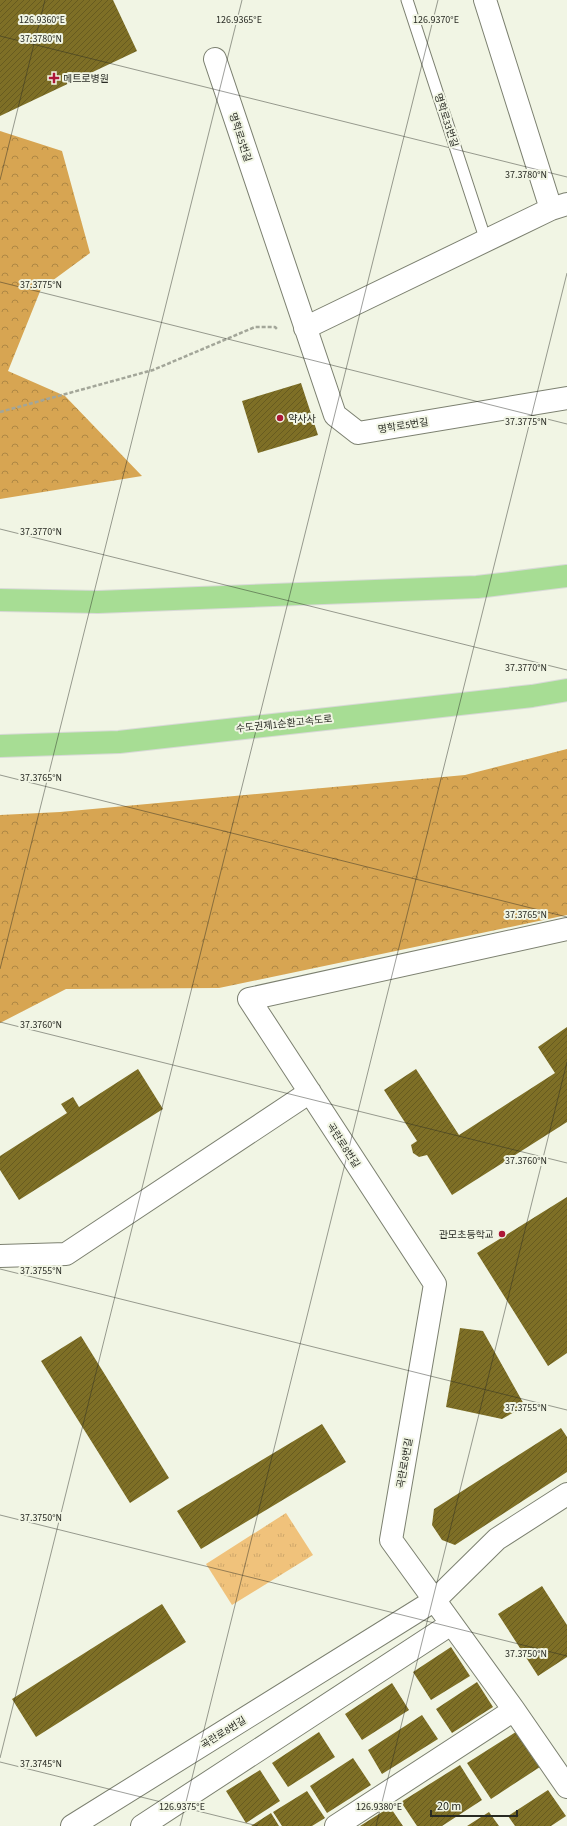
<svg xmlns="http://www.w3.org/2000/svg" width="567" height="1826" font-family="'Source Sans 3','Noto Sans KR',sans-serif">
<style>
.forest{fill:url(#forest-crowns)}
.park{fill:url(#park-tufts)}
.building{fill:url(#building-hatch)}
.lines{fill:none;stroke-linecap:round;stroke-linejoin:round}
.service-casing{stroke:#7c8070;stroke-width:13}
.minor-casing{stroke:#7c8070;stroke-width:24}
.motorway-casing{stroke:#d8d9d7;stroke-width:24}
.path{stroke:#a3a699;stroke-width:2.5;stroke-dasharray:4 2;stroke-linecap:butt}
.service{stroke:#fff;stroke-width:11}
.minor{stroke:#fff;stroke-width:22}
.motorway{stroke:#a7dd94;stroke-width:22}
.ticks{fill:none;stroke:#282a23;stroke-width:1;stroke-opacity:0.45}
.poi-dot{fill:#ad1737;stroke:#f1f5e4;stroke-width:1.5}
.labels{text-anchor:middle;stroke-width:4;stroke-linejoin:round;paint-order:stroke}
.poi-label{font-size:10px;fill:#282a23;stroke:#f1f5e4;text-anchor:start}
.street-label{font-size:10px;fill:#282a23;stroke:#f1f5e4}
.ticks-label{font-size:10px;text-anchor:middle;fill:#282a23;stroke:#f1f5e4;stroke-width:4;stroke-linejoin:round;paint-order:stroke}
</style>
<defs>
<pattern id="forest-crowns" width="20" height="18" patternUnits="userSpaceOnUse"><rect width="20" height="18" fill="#d7a552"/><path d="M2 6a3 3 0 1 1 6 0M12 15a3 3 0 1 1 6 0" fill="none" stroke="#ae8744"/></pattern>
<pattern id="park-tufts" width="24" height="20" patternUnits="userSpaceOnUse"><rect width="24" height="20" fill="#f0c27b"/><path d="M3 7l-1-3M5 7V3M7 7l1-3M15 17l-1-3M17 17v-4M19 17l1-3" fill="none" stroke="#cea76a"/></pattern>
<pattern id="building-hatch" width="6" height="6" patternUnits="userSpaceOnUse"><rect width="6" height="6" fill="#7e6f26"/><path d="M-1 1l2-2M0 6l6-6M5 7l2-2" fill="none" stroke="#675b20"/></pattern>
</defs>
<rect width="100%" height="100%" fill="#f1f5e4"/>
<!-- forest -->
<path class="forest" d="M0,131L62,151L90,253L41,289L8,371L65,396L142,476L0,499Z
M567,749V915L219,988L66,989L0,1023V815L60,812L465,775Z"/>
<!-- park -->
<path class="park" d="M286,1513L313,1555L232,1605L206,1564Z"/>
<!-- building -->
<path class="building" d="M0,0H113L137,51L0,116Z
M301,383L318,435L258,453L242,401Z
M567,1027V1122L452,1195L427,1155L419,1157L413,1153L411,1145L417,1141L384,1090L416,1069L459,1135L555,1073L538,1047Z
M138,1069L163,1109L19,1200L0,1170V1156L67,1113L61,1104L73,1097L79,1107Z
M567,1197V1353L548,1366L477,1253Z
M460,1328L483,1331L525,1406L502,1419L446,1407Z
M81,1336L169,1478L130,1503L41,1361Z
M322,1424L346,1462L201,1549L177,1511Z
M561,1428L567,1437V1472L455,1545L442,1540L432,1525L434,1509Z
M542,1586L567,1625V1657L538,1676L498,1614Z
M162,1604L186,1642L36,1737L12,1699Z
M451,1647L470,1676L431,1700L413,1672Z
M477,1682L493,1707L452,1733L436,1709Z
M392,1683L409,1710L362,1740L345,1714Z
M422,1715L438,1739L382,1774L368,1750Z
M522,1728L546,1763L491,1799L467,1763Z
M319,1732L335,1757L288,1787L272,1763Z
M353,1758L371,1785L327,1813L310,1786Z
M460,1765L482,1800L442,1826H417L401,1802Z
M260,1770L280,1801L246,1823L226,1791Z
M548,1790L566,1816L551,1826H515L508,1816Z
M307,1791L325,1818L312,1826H282L273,1812Z
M390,1807L403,1826H360Z
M489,1812L499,1826H467Z
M271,1813L279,1826H251Z"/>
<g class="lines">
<!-- service casing -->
<g class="service-casing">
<path id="service" d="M407,0L486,241"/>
</g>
<!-- minor casing -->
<g class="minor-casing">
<path id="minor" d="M485,0L551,209
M215,59L335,415L358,433L567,398
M305,328L551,209L567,204
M567,929L249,999L435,1284L391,1540L514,1710L567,1787
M0,1256L66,1254L310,1092
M72,1826L435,1600L497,1539L567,1494
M142,1826L451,1624
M336,1826L514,1710"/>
</g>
<!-- motorway casing -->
<g class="motorway-casing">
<path id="motorway" d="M0,600L98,602L477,587L567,576
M0,746L119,742L532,696L567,690"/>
</g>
<!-- path -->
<path class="path" d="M0,412L153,370L255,327H275L278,330"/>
<!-- service -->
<use href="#service" class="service"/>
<!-- minor -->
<use href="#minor" class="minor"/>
<!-- motorway -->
<use href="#motorway" class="motorway"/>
</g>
<!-- ticks -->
<path class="ticks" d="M0,36L567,177M0,180L45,0M0,282L567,424M0,529L567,670M0,775L567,917M0,969L242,0M0,1022L567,1163M0,1269L567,1410M0,1515L567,1656M0,1758L438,0M0,1762L258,1826M180,1826L567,273M376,1826L567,1062"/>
<!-- markers -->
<g class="poi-dot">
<path d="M52 72h4v4h4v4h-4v4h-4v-4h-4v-4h4z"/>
<circle cx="280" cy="418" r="4"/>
<circle cx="502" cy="1234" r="4"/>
</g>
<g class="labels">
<!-- poi labels -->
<g class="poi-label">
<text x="63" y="82">메트로병원</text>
<text x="288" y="422">약사사</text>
<text x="494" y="1238" text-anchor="end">관모초등학교</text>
</g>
<!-- street labels -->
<g class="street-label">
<text transform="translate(447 120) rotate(72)" y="4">명학로33번길</text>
<text transform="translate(241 137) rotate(72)" y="4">명학로5번길</text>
<text transform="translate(403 425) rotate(-9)" y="4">명학로5번길</text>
<text transform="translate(284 723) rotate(-6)" y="4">수도권제1순환고속도로</text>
<text transform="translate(344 1145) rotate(57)" y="4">곡란로8번길</text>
<text transform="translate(404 1463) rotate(-80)" y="4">곡란로8번길</text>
<text transform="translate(223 1732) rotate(-32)" y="4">곡란로8번길</text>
</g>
</g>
<g class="ticks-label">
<text x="42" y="23">126.9360°E</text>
<text x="239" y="23">126.9365°E</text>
<text x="436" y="23">126.9370°E</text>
<text x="41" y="42">37.3780°N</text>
<text x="526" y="178">37.3780°N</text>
<text x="41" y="288">37.3775°N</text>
<text x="526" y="425">37.3775°N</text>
<text x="41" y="535">37.3770°N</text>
<text x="526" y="671">37.3770°N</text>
<text x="41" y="781">37.3765°N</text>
<text x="526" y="918">37.3765°N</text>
<text x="41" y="1028">37.3760°N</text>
<text x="526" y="1164">37.3760°N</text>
<text x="41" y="1274">37.3755°N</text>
<text x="526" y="1411">37.3755°N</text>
<text x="41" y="1521">37.3750°N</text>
<text x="526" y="1657">37.3750°N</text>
<text x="41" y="1767">37.3745°N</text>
<text x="182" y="1810">126.9375°E</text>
<text x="379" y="1810">126.9380°E</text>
</g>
<!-- scale -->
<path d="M431 1810v6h86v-6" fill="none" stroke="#282a23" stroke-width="2"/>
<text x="437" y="1810" font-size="12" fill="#282a23" stroke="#f1f5e4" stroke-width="3" paint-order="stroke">20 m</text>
</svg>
